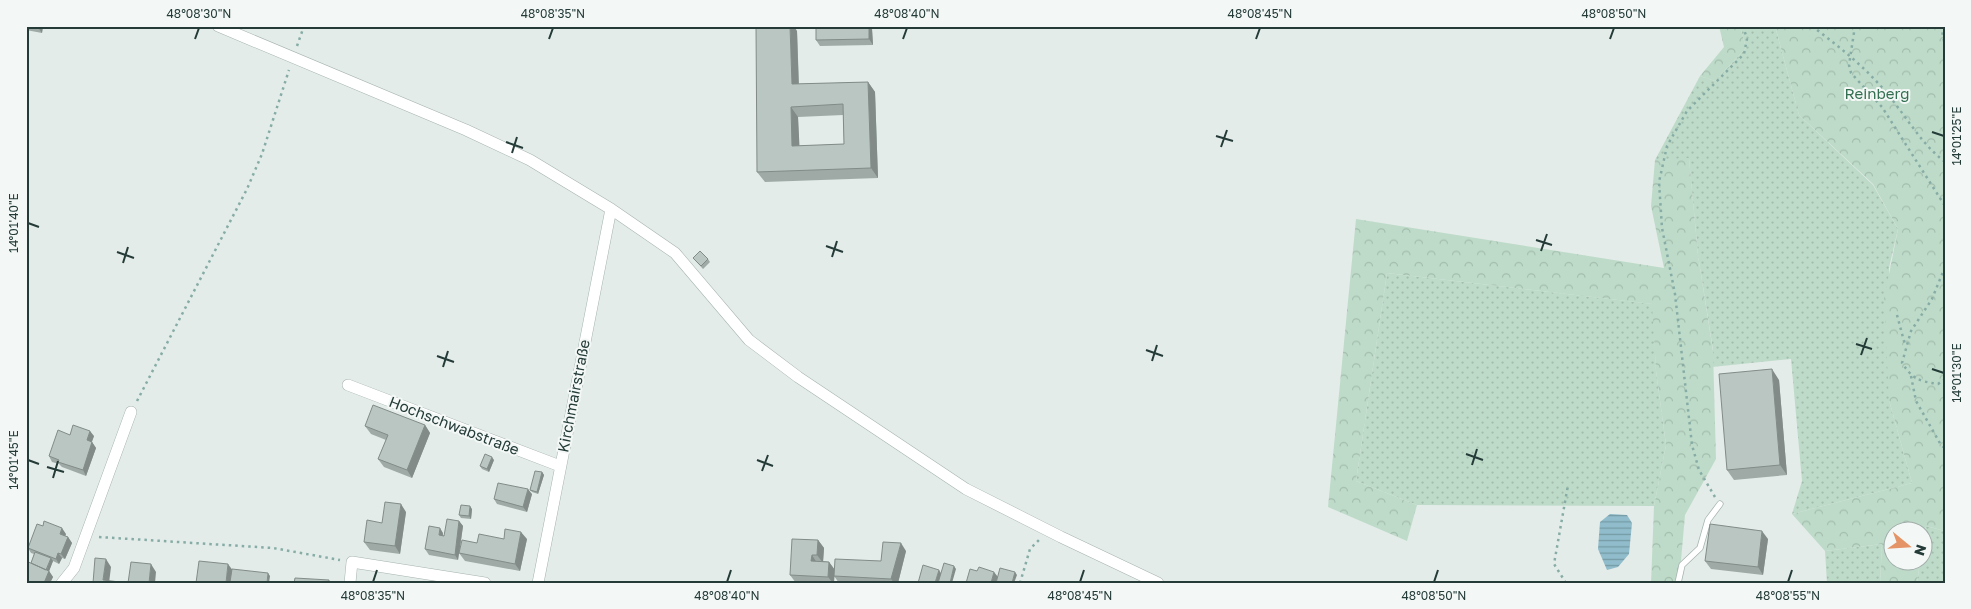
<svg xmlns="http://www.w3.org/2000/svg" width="1971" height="609" font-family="'Golos Text',sans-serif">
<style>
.grass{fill:url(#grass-dots)}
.forest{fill:url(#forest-crowns)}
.water{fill:url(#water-rules)}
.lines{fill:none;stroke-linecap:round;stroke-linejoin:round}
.service-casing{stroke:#a6b3b0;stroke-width:7}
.minor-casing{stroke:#a6b3b0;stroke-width:12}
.path{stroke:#86aca5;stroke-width:2.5;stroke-dasharray:2.5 4;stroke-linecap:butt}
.service{stroke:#fff;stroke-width:5.5}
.minor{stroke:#fff;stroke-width:11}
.wall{fill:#9faaa7;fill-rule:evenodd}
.shaded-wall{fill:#828b88}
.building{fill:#b9c6c2;stroke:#828b88;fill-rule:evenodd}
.ticks{fill:none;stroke:#243b38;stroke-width:2}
.labels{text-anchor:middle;stroke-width:4;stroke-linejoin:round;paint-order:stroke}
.park-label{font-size:15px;fill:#326e50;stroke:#f3f8f6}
.street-label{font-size:15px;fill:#243b38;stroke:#f3f8f6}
.neatline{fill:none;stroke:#243b38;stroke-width:2}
.ticks-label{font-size:12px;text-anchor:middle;fill:#243b38}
</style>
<defs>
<pattern id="grass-dots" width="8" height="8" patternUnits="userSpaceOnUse" patternTransform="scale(1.25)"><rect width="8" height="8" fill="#bedbc9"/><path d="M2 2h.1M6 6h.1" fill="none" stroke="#a3bdad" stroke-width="1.8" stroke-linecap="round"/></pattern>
<pattern id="forest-crowns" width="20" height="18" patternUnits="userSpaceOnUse" patternTransform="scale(1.25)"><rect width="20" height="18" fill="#bedbc9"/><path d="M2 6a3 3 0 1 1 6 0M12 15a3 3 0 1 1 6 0" fill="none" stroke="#a3bdad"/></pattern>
<pattern id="water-rules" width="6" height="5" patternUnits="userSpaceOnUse" patternTransform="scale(1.25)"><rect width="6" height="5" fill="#90bccb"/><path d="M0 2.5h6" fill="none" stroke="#759aa6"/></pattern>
</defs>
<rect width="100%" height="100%" fill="#e3ece9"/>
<!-- grass -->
<path class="grass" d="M1740,26H1775L1799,115L1873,185L1898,229L1889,268V400L1912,483L1792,514L1802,481L1791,359L1712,367L1713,350L1698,255L1689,159L1655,160L1700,76L1715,81L1746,48Z
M1387,273L1653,304L1656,371L1666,445L1654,506L1417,505L1356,481Z
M1926,526L1945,531V583H1917L1920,562H1924Z
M1882,544L1880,583H1827L1825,551Z"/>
<!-- forest -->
<path class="forest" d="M1719,26H1740L1746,48L1715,81L1700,76L1724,47Z
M1775,26H1945V531L1926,526L1924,539V532H1894V562H1920L1917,583H1880L1882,544L1825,551L1792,514L1912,483L1889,400L1884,299L1898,229L1873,184L1799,115Z
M1689,158L1698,255L1713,351L1716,459L1685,515L1679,583H1651L1654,506L1666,445L1656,371L1652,304L1387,273L1356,481L1417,505L1407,541L1328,507L1356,219L1664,268L1651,206L1655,160Z"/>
<!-- water -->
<path class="water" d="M1610,514L1627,515L1632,523L1629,554L1618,567L1607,570L1598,549L1600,522Z"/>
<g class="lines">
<!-- service casing -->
<g class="service-casing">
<path id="service" d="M1678,583L1682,565L1700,548L1708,520L1720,504"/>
</g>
<!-- minor casing -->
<g class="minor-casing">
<path id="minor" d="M218,26L466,130L530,160L611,209L675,253L749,340L798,377L966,489L1061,537L1158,583
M348,385L560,466
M62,583L74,568L131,412
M350,583L352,562L485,583
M538,583L611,209"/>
</g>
<!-- path -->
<path class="path" d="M1812,26C1838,46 1864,66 1885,91C1905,114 1920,143 1945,162
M1855,26L1849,65L1851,73L1882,107L1945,206
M1941,26L1945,46
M297,46L304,26
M1945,267L1932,299L1911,331L1902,363C1913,379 1918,381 1938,384L1945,379
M1897,315L1905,345
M1911,376L1916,401L1941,445L1945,448
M137,401L247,189L262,154L289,70
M1715,497L1699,470L1692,445L1675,294L1662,228L1659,182L1667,146L1687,111L1744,54L1747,39L1743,26
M99,537L273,548L340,560
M1020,583L1030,549L1039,540
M1566,583L1554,564L1568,485"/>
<!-- service -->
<use href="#service" class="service"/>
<!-- minor -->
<use href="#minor" class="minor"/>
</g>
<!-- wall -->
<path class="wall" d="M26,26H43L42,33L26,30Z
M872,29L873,45L820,46L816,40Z
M797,31L799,84L868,82L875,92L878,178L765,182L757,172ZM843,115L844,144L799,146L798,117Z
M693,258L708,259L710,262L703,269Z
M1779,380L1787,475L1734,480L1727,470Z
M425,425L430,433L412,478L384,467L378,459L386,440L371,434L365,426Z
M70,435L94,436L92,442L96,448L86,476L62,467L59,464L52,462L49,456Z
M494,460L489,472L482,469L480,466Z
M542,472L544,475L538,494L532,492L530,490Z
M532,494L527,512L497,504L494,499Z
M472,509L471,519L461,518L459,515Z
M406,512L400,554L370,550L364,542L382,523Z
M459,521L463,526L460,549L477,543L504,539H527L520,571L465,561L459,553L458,560L429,555L425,549L443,533V535L444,536Z
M66,534L65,536L68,537L72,543L65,559L62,558L59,564L53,561L49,571L53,577L50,583H26L31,563L34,554L31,553L28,548Z
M1768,539L1763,575L1711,569L1705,561Z
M818,540L824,548L823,561L829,562L834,569L881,561L906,551L898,583H839L834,576V583H796L790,575Z"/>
<!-- shaded-wall -->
<path class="shaded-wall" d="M37,26H43L42,33Z
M790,26H794L797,31L799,95L792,84Z
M869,26H870L872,29L873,45L869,39Z
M868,82L875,92L878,178L871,168Z
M791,107L798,117L800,156L792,146Z
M1772,369L1779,380L1787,475L1780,465Z
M425,425L430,433L412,478L407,470Z
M90,431L94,436L90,446L87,440Z
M92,442L96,448L86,476L83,470Z
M492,457L494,460L489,472L487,469Z
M542,472L544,475L538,494L537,492Z
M528,489L532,494L527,512L523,507Z
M401,504L406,512L400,554L395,546Z
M470,506L472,509L471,519L469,516Z
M459,521L463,526L458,560L455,555Z
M62,528L66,534L64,539L60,534Z
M440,528L443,533L442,540L439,535Z
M1762,531L1768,539L1763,575L1758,567Z
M521,532L527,539L520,571L515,564Z
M68,537L72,543L65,559L61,554Z
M818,540L824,548L823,563L817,555Z
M901,543L906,551L898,583H894L891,579Z
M58,553L62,558L59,564L56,559Z
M812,555L817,563L811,561Z
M51,558L53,561L48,574L46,572Z
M106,559L111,567L109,583L103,580Z
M829,562L835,570L834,583H833L828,577Z
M151,564L156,572L155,583H149Z
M228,564L234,572L231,583H226Z
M954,566L956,569L952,583H950Z
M939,570L942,575L940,583H935Z
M49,571L53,577L50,583H44Z
M994,572L998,577L996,583H991Z
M1015,572L1017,575L1014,583H1012Z
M268,573L270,576L269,583H267Z"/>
<!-- building -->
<path class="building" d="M756,26H790L792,84L868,82L871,168L757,172ZM843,104L844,144L792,146L791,107Z
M816,26H869V39L816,40Z
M700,251L708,259L701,266L693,258Z
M1772,369L1780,465L1727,470L1719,374Z
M373,405L425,425L407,470L378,459L388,435L365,426Z
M73,425L90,431L87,440L92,442L83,470L58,462L59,460L49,456L58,430L70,435Z
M485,454L492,457L487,469L480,466Z
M535,471L542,472L537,492L530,490Z
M498,483L528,489L523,507L494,499Z
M385,502L401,504L395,546L364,542L367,520L382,523Z
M461,505L470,506L469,516L459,515Z
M447,519L459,521L455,555L425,549L429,526L440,528L439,535L444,536Z
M44,521L62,528L60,534L68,537L61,554L58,553L56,559L28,548L37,524L43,526Z
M1710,524L1762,531L1758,567L1705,561Z
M505,529L521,532L515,564L459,553L462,540L477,543L479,534L504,539Z
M792,539L818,540L817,555H812L811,561L829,562L828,577L790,575Z
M883,542L901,543L891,579L834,576L835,559L881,561Z
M35,552L51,558L46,570L31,563Z
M95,558L106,559L103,580L128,583L131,562L151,564L149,583H93Z
M26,561L49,571L44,583H26Z
M199,561L228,564L226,583H196Z
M944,563L954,566L950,583H938Z
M923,565L939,570L935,583H918Z
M979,567L994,572L991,583H966L970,569L977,571Z
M1000,568L1015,572L1012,583H996Z
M232,569L268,573L267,583L230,582Z
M295,578L329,580V583H294Z"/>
<!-- ticks -->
<path class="ticks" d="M195,39L199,28M549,39L553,28M903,39L907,28M1256,39L1260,28M1610,39L1614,28M1932,132L1944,136M1216,136L1233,141M506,142L523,148M1221,147L1227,130M512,153L517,137M28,223L39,227M1536,240L1552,245M826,246L843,252M1541,251L1547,234M117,252L134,258M832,257L837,241M123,263L128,247M1856,344L1872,349M1146,350L1163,356M1861,355L1867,338M437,356L454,362M1152,361L1157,345M443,367L448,351M1932,369L1944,373M1466,454L1483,460M28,460L39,464M757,460L773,466M1472,465L1477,449M47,467L64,472M762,471L768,455M53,478L58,461M373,582L377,570M727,582L731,570M1080,582L1084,570M1434,582L1438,570M1788,582L1792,570"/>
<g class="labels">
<!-- park labels -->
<g class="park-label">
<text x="1877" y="99">Reinberg</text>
</g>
<!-- street labels -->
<g class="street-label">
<text transform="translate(574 396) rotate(-79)" y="5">Kirchmairstraße</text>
<text transform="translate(454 426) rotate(21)" y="5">Hochschwabstraße</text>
</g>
</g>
<!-- border -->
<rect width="1971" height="609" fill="none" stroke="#f3f8f6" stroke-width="55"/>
<!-- north arrow -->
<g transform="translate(1908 546) rotate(108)"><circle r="24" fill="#f3f8f6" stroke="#a0acaa"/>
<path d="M0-4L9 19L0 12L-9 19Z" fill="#e59467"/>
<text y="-8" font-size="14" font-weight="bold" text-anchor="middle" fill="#243b38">N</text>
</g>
<rect x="28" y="28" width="1916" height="554" class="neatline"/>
<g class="ticks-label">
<text x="199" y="18">48°08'30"N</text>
<text x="553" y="18">48°08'35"N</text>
<text x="907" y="18">48°08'40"N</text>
<text x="1260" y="18">48°08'45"N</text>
<text x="1614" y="18">48°08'50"N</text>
<text transform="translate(1957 136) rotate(-90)" y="4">14°01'25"E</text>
<text transform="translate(14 223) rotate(-90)" y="4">14°01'40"E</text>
<text transform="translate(1957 373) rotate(-90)" y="4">14°01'30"E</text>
<text transform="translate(14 460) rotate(-90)" y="4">14°01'45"E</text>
<text x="373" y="600">48°08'35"N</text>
<text x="727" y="600">48°08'40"N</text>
<text x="1080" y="600">48°08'45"N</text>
<text x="1434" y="600">48°08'50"N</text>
<text x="1788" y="600">48°08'55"N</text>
</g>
</svg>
